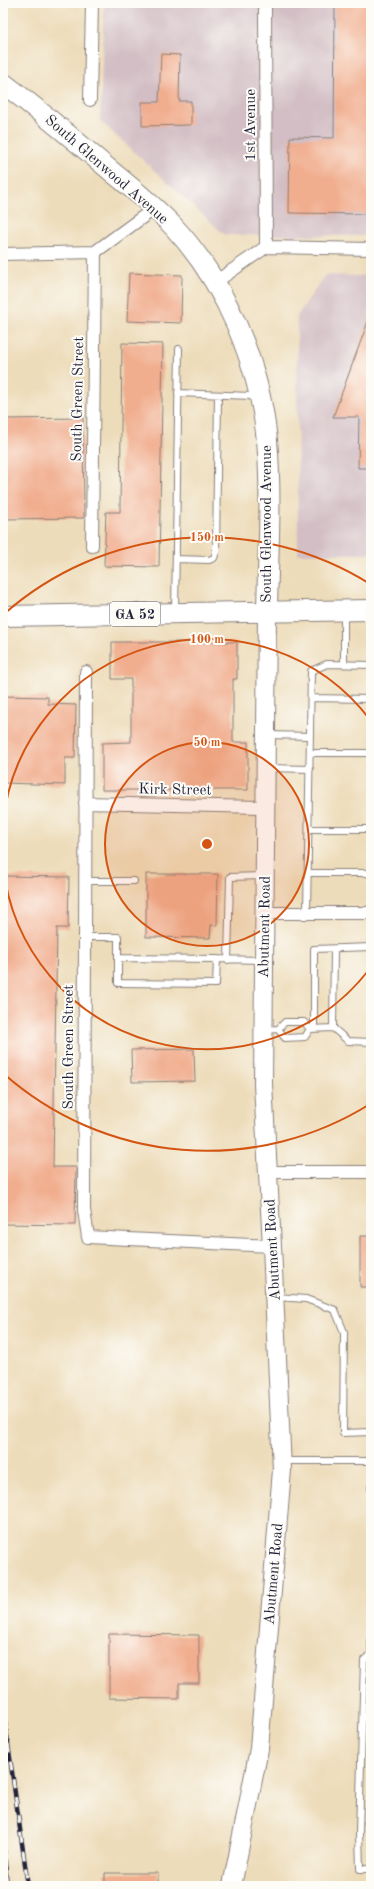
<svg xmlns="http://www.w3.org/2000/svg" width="374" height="1889" font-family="'Old Standard TT',serif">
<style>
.industrial{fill:#d2bec4}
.building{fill:#f1ae8f}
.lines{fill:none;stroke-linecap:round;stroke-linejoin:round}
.service-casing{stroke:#887f7a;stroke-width:8}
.minor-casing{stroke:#887f7a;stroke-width:14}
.secondary-casing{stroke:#887f7a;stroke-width:20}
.primary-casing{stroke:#887f7a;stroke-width:22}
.service{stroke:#fff;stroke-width:6}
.minor{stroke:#fff;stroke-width:12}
.secondary{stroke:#fff;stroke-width:18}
.primary{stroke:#fff;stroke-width:20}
.rail-casing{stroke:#22223b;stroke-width:4.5}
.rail{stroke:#fdfcf7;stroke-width:3;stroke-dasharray:9;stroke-linecap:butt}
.ring{fill:none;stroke:#d45411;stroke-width:2}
.labels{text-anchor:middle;stroke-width:4;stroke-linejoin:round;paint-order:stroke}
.shield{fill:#fdfcf7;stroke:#646373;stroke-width:1}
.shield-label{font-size:14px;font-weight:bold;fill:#22223b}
.street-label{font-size:15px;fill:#22223b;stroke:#fdfcf7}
.centre{fill:#d45411;stroke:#fdfcf7;stroke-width:2}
.ring-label{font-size:12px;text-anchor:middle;font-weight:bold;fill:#d45411;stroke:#fdfcf7;stroke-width:4;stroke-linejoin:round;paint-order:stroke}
</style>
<rect width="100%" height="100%" fill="#fdfcf7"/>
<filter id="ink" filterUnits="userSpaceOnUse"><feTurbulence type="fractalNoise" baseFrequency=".025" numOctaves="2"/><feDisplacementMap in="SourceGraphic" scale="8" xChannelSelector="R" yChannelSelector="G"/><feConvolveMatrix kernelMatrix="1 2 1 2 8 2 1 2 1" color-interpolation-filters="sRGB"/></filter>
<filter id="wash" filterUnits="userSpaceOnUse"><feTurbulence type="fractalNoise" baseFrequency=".012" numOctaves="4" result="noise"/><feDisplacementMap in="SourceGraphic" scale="16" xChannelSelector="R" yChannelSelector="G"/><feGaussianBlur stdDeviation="0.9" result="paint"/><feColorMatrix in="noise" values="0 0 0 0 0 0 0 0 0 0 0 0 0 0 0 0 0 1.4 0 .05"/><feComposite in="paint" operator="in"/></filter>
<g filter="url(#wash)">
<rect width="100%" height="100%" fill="#eddcb9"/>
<!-- industrial -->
<path class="industrial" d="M104,3H371V236L225,235L100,121Z
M325,275L371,276V554H298L297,316Z"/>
<g id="blocks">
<!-- building -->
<path class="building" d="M335,3H371V214L289,213L290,137L334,138Z
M161,54L180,55L179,101H191V125L142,126V102H159Z
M129,273L182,275L181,323L127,321Z
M370,316H371V468H358L359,417H333Z
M122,343L163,344L159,567L104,566L106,512H120Z
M83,418L84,518L3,519V419Z
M112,642H237V679H233V742H248V790H102V743L131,742V679H112Z
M3,696L48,697V704L76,705L75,758H65V785L3,783Z
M146,874H218L217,925H211L210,938L146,937Z
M3,876L69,877L68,928H57L53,1167H76L75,1225L3,1224Z
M194,1049L195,1081L132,1082L131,1050Z
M360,1236H371V1287H360Z
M109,1634L199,1635V1683H179V1699L109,1698Z
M105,1873H158V1886H105Z"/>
</g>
</g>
<g filter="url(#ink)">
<use href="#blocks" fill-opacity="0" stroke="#887f7a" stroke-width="1"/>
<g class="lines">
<!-- service casing -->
<g class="service-casing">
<path id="service" d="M178,393L250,396L257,395
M176,559L209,560L214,558L216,552L218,395
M175,611L179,349
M344,664V612
M311,698L370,699
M268,735L310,736
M310,753H371
M267,768L310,769
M309,829H371
M308,873H371
M84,881H134
M307,913L311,671L327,664L371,665
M85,937H118V983L216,984L217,959L118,958
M217,959L263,960
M228,960L230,877L263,876
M333,1028L334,949
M278,1029L285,1038L305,1037L310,1029
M314,1029V949L371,947
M266,1030L278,1029L285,1022H304L310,1029L333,1028L348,1041L371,1042
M276,1297L306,1299L335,1310L344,1332L343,1433L371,1432
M283,1461H371
M371,1487V1655
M370,1655L364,1660L359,1833L360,1869H371"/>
</g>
<!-- minor casing -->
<g class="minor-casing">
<path id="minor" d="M265,3L266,247
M90,100L92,3
M266,247L371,249
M3,254L95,252L155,208
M214,283L266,247
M92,546L95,252
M86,672L84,1210L88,1237L272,1246
M85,803L265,807
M264,913H371
M267,1172H371"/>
</g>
<!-- secondary casing -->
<g class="secondary-casing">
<path id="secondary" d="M232,1886L259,1749L282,1470L272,1246L263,1084L267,611"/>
</g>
<!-- primary casing -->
<g class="primary-casing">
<path id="primary" d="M3,83C40,111 76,141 111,171C132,188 154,206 173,226C226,283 259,363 267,440C272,497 268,555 267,611
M3,616L371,610"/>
</g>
<!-- service -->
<use href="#service" class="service"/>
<!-- minor -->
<use href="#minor" class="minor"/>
<!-- secondary -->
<use href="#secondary" class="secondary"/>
<!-- primary -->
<use href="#primary" class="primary"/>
<!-- rail casing -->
<g class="rail-casing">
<path id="rail" d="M3,1708L28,1886
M3,1840L7,1886"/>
</g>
<!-- rail -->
<use href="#rail" class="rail"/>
</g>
</g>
<!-- distance rings -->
<circle cx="207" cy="844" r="102" fill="#d45411" fill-opacity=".12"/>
<g class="ring">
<circle cx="207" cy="844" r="102"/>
<path d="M371 967A205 205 0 0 1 3 865M3 823A205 205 0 0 1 371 721"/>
<path d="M370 1104A307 307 0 0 1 4 1074M4 614A307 307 0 0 1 370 584"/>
</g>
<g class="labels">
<!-- shield labels -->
<rect class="shield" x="110" y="602" width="50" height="24" rx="3"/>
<g class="shield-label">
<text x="135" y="619">GA 52</text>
</g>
<!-- street labels -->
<g class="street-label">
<text transform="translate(250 125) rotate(-90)" y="5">1st Avenue</text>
<text transform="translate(107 169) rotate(41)" y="5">South Glenwood Avenue</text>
<text transform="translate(77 399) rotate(-89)" y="5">South Green Street</text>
<text transform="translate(266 524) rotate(-90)" y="5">South Glenwood Avenue</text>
<text transform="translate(175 789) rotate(1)" y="5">Kirk Street</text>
<text transform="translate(264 927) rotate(-89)" y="5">Abutment Road</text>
<text transform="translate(68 1047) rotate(-90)" y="5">South Green Street</text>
<text transform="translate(272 1250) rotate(-93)" y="5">Abutment Road</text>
<text transform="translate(273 1574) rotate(-85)" y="5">Abutment Road</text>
</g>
</g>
<circle cx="207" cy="844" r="6" class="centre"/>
<g class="ring-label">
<text x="207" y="541">150 m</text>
<text x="207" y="643">100 m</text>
<text x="207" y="746">50 m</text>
</g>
<!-- margin -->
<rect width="374" height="1889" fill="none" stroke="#fdfcf7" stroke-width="16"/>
</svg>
